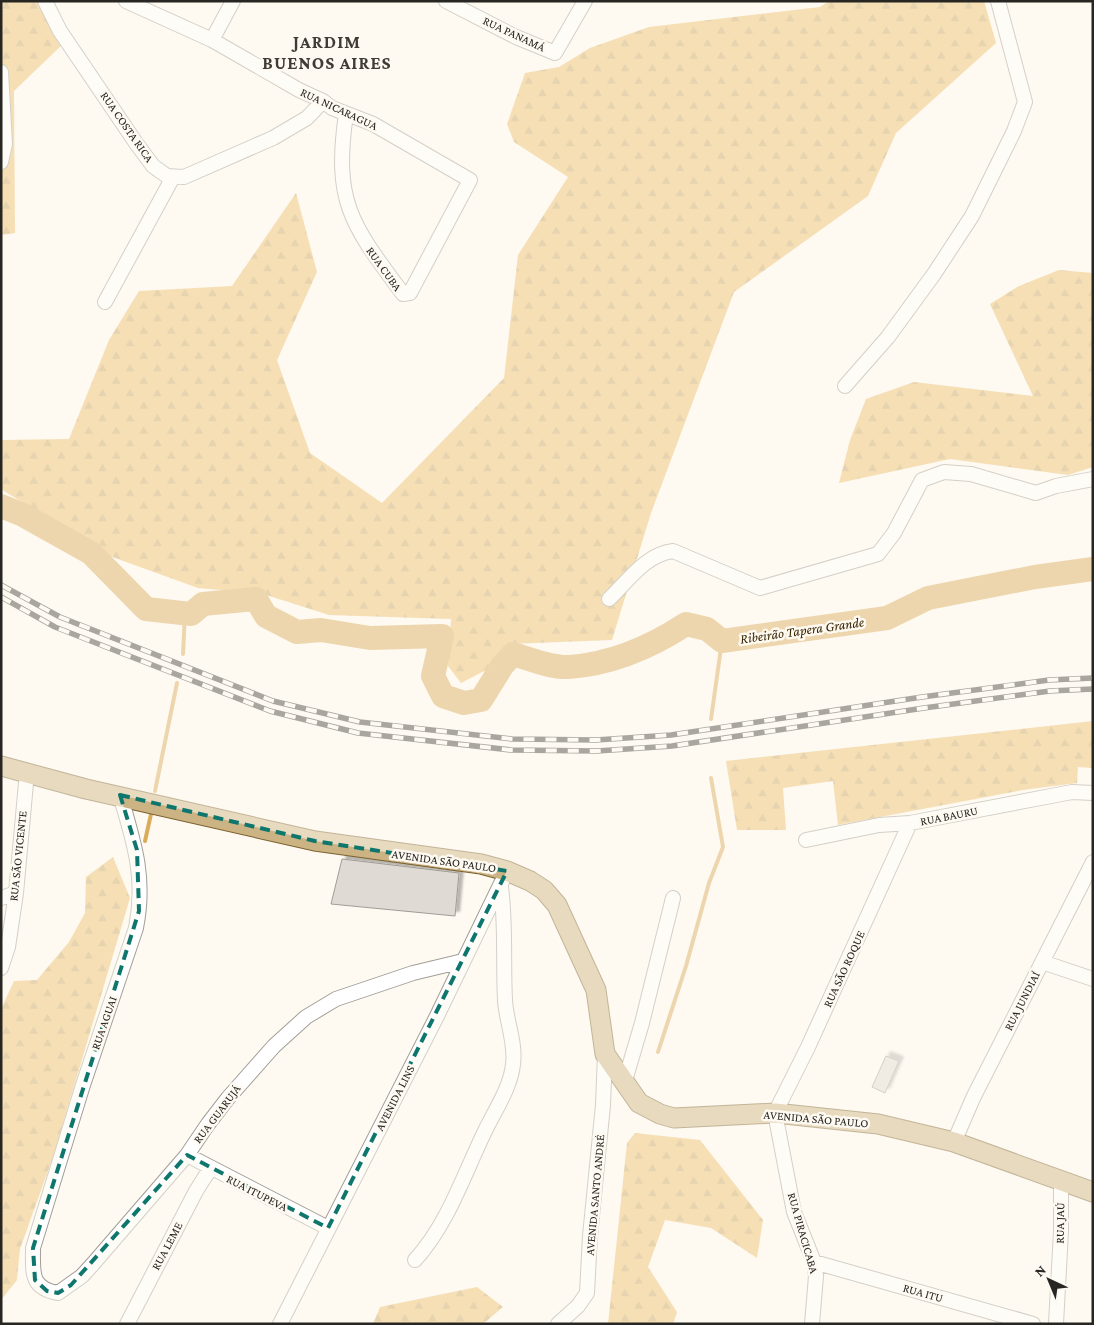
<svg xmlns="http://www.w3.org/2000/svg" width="1094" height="1325" font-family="'Crimson Pro',serif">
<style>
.forest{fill:url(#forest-firs)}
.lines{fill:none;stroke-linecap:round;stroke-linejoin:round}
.stream{stroke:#d9ac5b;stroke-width:4}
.river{stroke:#d9ac5b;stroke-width:24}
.building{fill:#dfdad3;stroke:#a19c95;filter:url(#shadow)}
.minor-casing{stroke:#a29e97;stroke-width:16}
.major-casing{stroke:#7c612d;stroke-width:21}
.minor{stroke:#fff;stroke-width:14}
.major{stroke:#ccb384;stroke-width:19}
.rail-casing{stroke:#43423e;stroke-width:5.5}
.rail{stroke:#fef9f1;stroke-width:4;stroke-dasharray:11;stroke-linecap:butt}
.marked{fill:none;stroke:#0f766e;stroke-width:4;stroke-dasharray:10 6;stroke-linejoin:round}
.labels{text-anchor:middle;stroke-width:5;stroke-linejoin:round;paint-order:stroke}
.street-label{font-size:12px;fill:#272623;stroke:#fef9f1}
.water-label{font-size:14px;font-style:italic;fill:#392703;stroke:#fef9f1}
.district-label{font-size:18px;font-weight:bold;letter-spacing:1px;fill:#3f3c36;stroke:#fef9f1}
</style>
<defs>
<pattern id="forest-firs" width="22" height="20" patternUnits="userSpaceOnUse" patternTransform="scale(1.25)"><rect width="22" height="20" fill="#edbf6e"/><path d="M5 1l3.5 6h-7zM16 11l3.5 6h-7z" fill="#cba45f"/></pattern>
<filter id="shadow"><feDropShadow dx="4.5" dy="-4.5" stdDeviation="1" flood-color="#0004"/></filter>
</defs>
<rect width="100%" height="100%" fill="#fef9f1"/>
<!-- forest -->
<path class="forest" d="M1,1H44L63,44L14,91L15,233L1,235Z
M829,1H984L996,43L896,133L868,196L734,292L651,513L612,640L509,644L496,665L461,683L448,666L451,619L329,615L263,594L198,588L104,554L1,489V440L69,439L109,340L139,291L232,286L296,193L317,272L277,360L310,453L382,503L504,378L518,255L568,177L514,142L507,124L525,73L559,67L590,48L649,27L820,7Z
M1059,270L1093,273V467L1068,475L950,459L839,483L850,440L866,399L914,382L1033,396L990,304L1019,286Z
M1093,721V768L1078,767L1077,783L1023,790L838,825L833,781L783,788L786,830H737L726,761Z
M113,857L130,898L53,1157L20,1249L17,1280L1,1300V1009L14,981L37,980L69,942L85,913L86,877Z
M635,1133L700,1140L763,1220L757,1258L711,1228L665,1220L648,1267L677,1312L673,1324H608L627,1143Z
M477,1287L503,1307L483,1324H373L380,1307Z"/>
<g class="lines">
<!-- stream -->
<path class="stream" d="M183,654L185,613
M711,719L722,641
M155,791L177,683
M145,841L151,814
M658,1052L686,966L709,883L723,847L711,778"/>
<!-- river -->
<path class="river" d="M1,506L23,515L91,553L146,609L191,614L203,604L256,599L266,616L297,632L321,630L370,638L442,636L433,676L443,696L464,703L481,700L502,666L513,654C530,659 551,668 569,667C611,664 651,647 686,624L707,629L722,641L887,618L928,598L1035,577L1093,569"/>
</g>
<!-- building -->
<path class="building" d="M342,859L459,873L455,916L331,904Z
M886,1056L899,1061L885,1093L872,1087Z"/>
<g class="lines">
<!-- minor casing -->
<g class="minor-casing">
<path id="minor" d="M45,1L60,31L136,143L153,166L167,176L184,177L273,138L307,118L323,101
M126,1L212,40L299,90L323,101L332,108L373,124L470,180L410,293L403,294C352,225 333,203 346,114
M446,1L516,37L555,53L585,1
M212,40L233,1
M1,72L5,144L1,162
M105,302L173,177
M845,386L888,337L934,274L972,216L1014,131L1025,102L998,1
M609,599C628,581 646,554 673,551L760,588L878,554L894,533L922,480L944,472L971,474L1036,493L1056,486L1093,479
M120,795C134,842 146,878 136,928L83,1085L33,1248C33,1273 30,1288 58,1293L82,1276L92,1265L187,1155L208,1124L228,1098L274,1046L306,1017L336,999L413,973L463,961
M806,840L879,825L910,823L1051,796L1072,792L1093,793
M1,898L16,893
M1042,962L1093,979
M1,968L8,947L16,893L27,772
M624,1084L642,1023L673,898
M954,1142L974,1096L1093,862
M187,1155L328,1228
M415,1260C448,1224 464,1174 485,1131C495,1110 511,1087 513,1064C516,1043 506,1021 505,1000C503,962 506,925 501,887
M814,1262L1033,1324
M127,1324L196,1191L210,1169
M280,1324L437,1016L507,871
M558,1324L578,1306L587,1293L590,1236L603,1105L605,1054
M812,1324L816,1276L814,1262L794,1212L775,1113L808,1047L910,823
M1056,1324L1061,1231V1182"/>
</g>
<!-- major casing -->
<g class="major-casing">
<path id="major" d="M1,766L86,789L315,841L481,864L507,871L530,881L544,890L557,905L596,990L605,1054L639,1103L660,1114L674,1118L775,1113L878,1124L954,1142L1093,1192"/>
</g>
<!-- minor -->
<use href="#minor" class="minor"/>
<!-- major -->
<use href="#major" class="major"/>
<!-- rail casing -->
<g class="rail-casing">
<path id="rail" d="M1,585L60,617L273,701L360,722L512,739L596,740L671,735L922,697L1049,680L1093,678
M1,597L55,627L270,711L358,733L511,750L597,751L672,746L924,708L1050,691L1093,689"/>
</g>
<!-- rail -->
<use href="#rail" class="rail"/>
</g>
<!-- marked area -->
<path d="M0 0H1094V1325H0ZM120,795L315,841L507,871L328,1228L187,1155L71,1285L58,1293L47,1291L35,1280L33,1248L139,911L137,850Z" fill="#fef9f1" fill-opacity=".55" fill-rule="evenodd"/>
<path class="marked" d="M120,795L315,841L507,871L328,1228L187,1155L71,1285L58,1293L47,1291L35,1280L33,1248L139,911L137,850Z"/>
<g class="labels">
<!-- street labels -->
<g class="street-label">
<text transform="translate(514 34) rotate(25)" y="4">RUA PANAMÁ</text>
<text transform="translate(339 109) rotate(25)" y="4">RUA NICARAGUA</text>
<text transform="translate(127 127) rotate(55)" y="4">RUA COSTA RICA</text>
<text transform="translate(384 269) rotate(54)" y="4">RUA CUBA</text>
<text transform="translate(949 816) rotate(-11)" y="4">RUA BAURU</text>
<text transform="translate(18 856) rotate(-84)" y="4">RUA SÃO VICENTE</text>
<text transform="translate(444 861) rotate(8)" y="4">AVENIDA SÃO PAULO</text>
<text transform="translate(844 969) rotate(-65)" y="4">RUA SÃO ROQUE</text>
<text transform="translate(1022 1001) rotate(-63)" y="4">RUA JUNDIAÍ</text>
<text transform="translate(104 1023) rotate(-71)" y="4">RUA AGUAI</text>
<text transform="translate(395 1098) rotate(-63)" y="4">AVENIDA LINS</text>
<text transform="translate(217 1114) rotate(-53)" y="4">RUA GUARUJÁ</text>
<text transform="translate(816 1119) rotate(5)" y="4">AVENIDA SÃO PAULO</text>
<text transform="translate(257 1193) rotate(27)" y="4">RUA ITUPEVA</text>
<text transform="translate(595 1195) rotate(-85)" y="4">AVENIDA SANTO ANDRÉ</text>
<text transform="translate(1060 1223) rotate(-89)" y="4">RUA JAÚ</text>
<text transform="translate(803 1233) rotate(74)" y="4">RUA PIRACICABA</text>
<text transform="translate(167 1246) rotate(-62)" y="4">RUA LEME</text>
<text transform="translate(923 1293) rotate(16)" y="4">RUA ITU</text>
</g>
<!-- water labels -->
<g class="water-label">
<text transform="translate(802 630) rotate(-8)" y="5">Ribeirão Tapera Grande</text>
</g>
<!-- district labels -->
<g class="district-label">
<text x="327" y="48">JARDIM<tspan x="327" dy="21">BUENOS AIRES</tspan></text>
</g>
</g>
<!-- border -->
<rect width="1094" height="1325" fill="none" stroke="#272623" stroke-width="5"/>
<!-- north arrow -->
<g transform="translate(1049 1280) rotate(316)" stroke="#fef9f1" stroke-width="4" paint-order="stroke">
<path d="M0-4L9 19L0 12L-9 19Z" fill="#272623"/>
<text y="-8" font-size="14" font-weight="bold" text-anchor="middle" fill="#272623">N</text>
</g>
</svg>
